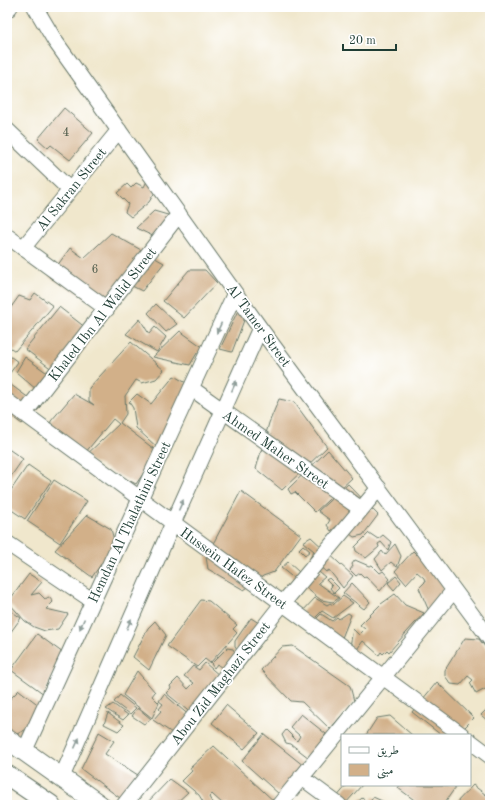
<svg xmlns="http://www.w3.org/2000/svg" width="497" height="812" font-family="'Old Standard TT',Amiri,serif">
<style>
.building{fill:#d2b089}
.lines{fill:none;stroke-linecap:round;stroke-linejoin:round}
.minor-casing{stroke:#687869;stroke-width:17}
.tertiary-casing{stroke:#687869;stroke-width:21}
.minor{stroke:#fff;stroke-width:15}
.tertiary{stroke:#fff;stroke-width:19}
.oneway{fill:#8f9e9a}
.labels{text-anchor:middle;stroke-width:3.5;stroke-linejoin:round;paint-order:stroke}
.number-label{font-size:12px;fill:#4c5a49}
.street-label{font-size:14px;fill:#1f3d34;stroke:#fff}
</style>
<rect width="100%" height="100%" fill="#fff"/>
<filter id="ink" filterUnits="userSpaceOnUse"><feTurbulence type="fractalNoise" baseFrequency=".025" numOctaves="2"/><feDisplacementMap in="SourceGraphic" scale="8" xChannelSelector="R" yChannelSelector="G"/><feConvolveMatrix kernelMatrix="1 2 1 2 8 2 1 2 1" color-interpolation-filters="sRGB"/></filter>
<filter id="wash" filterUnits="userSpaceOnUse"><feTurbulence type="fractalNoise" baseFrequency=".012" numOctaves="4" result="noise"/><feDisplacementMap in="SourceGraphic" scale="16" xChannelSelector="R" yChannelSelector="G"/><feGaussianBlur stdDeviation="0.9" result="paint"/><feColorMatrix in="noise" values="0 0 0 0 0 0 0 0 0 0 0 0 0 0 0 0 0 1.4 0 .05"/><feComposite in="paint" operator="in"/></filter>
<g filter="url(#wash)">
<rect width="100%" height="100%" fill="#f0e7cc"/>
<g id="blocks">
<!-- building -->
<path class="building" d="M64,108L93,133L70,160L51,145L48,148L38,139Z
M147,181L158,187L149,202L131,217L125,212L128,204L117,193L127,184L131,188L136,183L144,187Z
M154,211L171,216L157,238L136,228Z
M111,233L164,263L142,291L132,286L111,311L49,277L70,248L84,258Z
M189,270H205L217,283L184,318L163,301Z
M35,293L53,306L15,351L7,345V313L19,296L30,300Z
M156,304L177,324L166,332L148,313Z
M240,306L246,315L232,352L220,349Z
M59,307L86,328L89,343L61,376L25,349Z
M140,319L149,334L155,327L166,337L157,352L126,334Z
M180,331L204,348L202,353H197L190,365L153,357Z
M131,342L164,370L156,379L142,383L136,380L125,396L126,414L120,423L158,452L136,484L84,457L119,424L113,419L85,453L50,427L51,421L74,394L94,405L89,401V388Z
M7,354L18,362L7,377Z
M25,357L57,380L44,396L16,372Z
M174,376L188,384L159,449L136,428L133,408L129,402L137,394L151,404Z
M7,382L41,407L22,424L7,413Z
M279,399L294,402L327,447L282,490L256,469L269,423Z
M7,448L23,459L7,482Z
M328,450L352,478L315,512L295,492L291,494L288,489Z
M28,465L51,481L25,519L7,507V496Z
M54,480L87,501L60,543L27,521Z
M348,484L378,515L363,535L354,537L338,525L331,531L327,525L330,520L318,511Z
M241,491L301,535L274,572L263,576L244,590L208,569L206,557Z
M87,515L111,529L115,544L92,577L55,550Z
M369,533L378,539L383,535L391,542L388,550L381,542L378,544L379,547L366,558L356,551L355,547Z
M311,537L353,576L343,588L329,570L326,572L310,558L314,551L303,542Z
M395,544L401,556L397,567L391,562L382,570L375,559L382,551L385,555Z
M303,545L310,551L305,555L299,549Z
M413,551L417,555L419,553L442,580L445,595L429,611L419,588L425,582L424,578L417,572L406,584L395,571Z
M355,560L369,566L372,565L380,573L383,571L390,579L380,591L366,576L364,577L360,573L356,576L350,570L353,566L352,564Z
M288,562L299,572L309,564L325,577L318,583L339,598L333,602L321,600L281,568Z
M29,574L42,582L31,595L39,593L45,599L49,597L53,602L46,609L68,614L58,629L45,631L34,627L25,621L8,602Z
M396,576L401,582L394,590L388,583Z
M329,578L339,588L334,593L330,588L332,586L326,580Z
M352,583L370,602L364,609L343,593Z
M395,594L405,605L424,613L389,652L387,650L383,654L381,652L379,655L363,641L355,652L350,647L353,629L359,635L365,629L360,625L381,604Z
M343,596L353,603L333,618L322,611L312,621L302,612L315,598L327,605L330,603L333,605Z
M201,600L209,601L237,625L233,629L237,633L210,663L205,659L197,667L167,646Z
M7,608L21,618L7,637Z
M348,613L351,615L340,643L313,622L321,614L332,621L337,617L339,619Z
M251,618L262,625L244,659L235,647V641Z
M155,621L166,635L149,670L133,657L148,628Z
M37,634L63,653L44,694L11,670Z
M465,638L479,639L490,653V675L486,678L489,687L476,694L470,683L473,680L468,676L460,685L451,684L445,676V670Z
M293,646L350,686L354,701L330,729L302,702L291,701L261,670L282,647Z
M227,648L233,649L242,664L223,669L217,664L214,668L211,664Z
M205,663L227,682L197,718L166,693L171,688L170,686L178,678L188,689L194,683L184,676L193,666L199,670Z
M137,671L155,692L152,696L159,703L152,718L123,695Z
M437,682L474,718L457,735H441L412,712Z
M19,690L40,706L27,729L13,736L7,731V702Z
M164,694L191,717L175,735L153,720L161,711L159,709L163,704L159,701Z
M120,695L136,708L130,714L114,702Z
M113,704L128,715L123,720L106,709Z
M226,705L259,733L244,749L212,723Z
M490,706V723L481,715Z
M138,708L151,719L144,724L132,716Z
M108,713L124,725L118,731L104,724Z
M301,714L326,734L309,758L291,744L286,743L282,735L286,730L297,741L300,736L290,727Z
M390,716L412,735H366L377,718Z
M99,732L114,741L105,754L141,777L124,801L81,769Z
M264,734L304,766L279,794L242,761Z
M214,746L276,803L275,805H230L228,803L224,805L212,794L209,797L213,804L205,805L199,795L182,781L192,771L190,768Z
M170,779L188,792L174,805H145Z
M347,785H362L345,804L330,805Z
M400,785H457L443,805H421L398,788Z
M473,785L490,798V805H454Z
M373,797L391,805H354L362,798L369,804Z"/>
</g>
</g>
<g filter="url(#ink)">
<use href="#blocks" fill-opacity="0" stroke="#687869" stroke-width="1"/>
<g class="lines">
<!-- minor casing -->
<g class="minor-casing">
<path id="minor" d="M35,7L55,41L260,328L490,639
M7,10L10,7
M7,130L70,190
M7,236L107,309
M23,248L119,130
M191,388L361,509
M7,401L462,735
M24,414L179,214
M7,543L93,601
M470,741L490,756
M24,752L93,601L235,293
M301,777L339,805
M61,779L173,523L260,328
M124,805L283,603L379,488
M279,805L454,590"/>
</g>
<!-- tertiary casing -->
<g class="tertiary-casing">
<path id="tertiary" d="M7,739L100,805
M7,775L51,805"/>
</g>
<!-- minor -->
<use href="#minor" class="minor"/>
<!-- tertiary -->
<use href="#tertiary" class="tertiary"/>
</g>
<!-- one-way arrows -->
<defs><path id="oneway-solid" d="M-6-.8H1V-3.2L6.5 0L1 3.2V.8H-6Z"/></defs>
<g class="oneway">
<use href="#oneway-solid" transform="translate(219 328) rotate(115)"/>
<use href="#oneway-solid" transform="translate(234 386) rotate(-66)"/>
<use href="#oneway-solid" transform="translate(181 505) rotate(-66)"/>
<use href="#oneway-solid" transform="translate(82 624) rotate(114)"/>
<use href="#oneway-solid" transform="translate(129 624) rotate(-66)"/>
<use href="#oneway-solid" transform="translate(77 743) rotate(-66)"/>
</g>
</g>
<g class="labels">
<!-- number labels -->
<g class="number-label">
<text x="66" y="136">4</text>
<text x="95" y="273">6</text>
</g>
<!-- street labels -->
<g class="street-label">
<text transform="translate(71 189) rotate(-51)" y="5">Al Sakran Street</text>
<text transform="translate(102 314) rotate(-52)" y="5">Khaled Ibn Al Walid Street</text>
<text transform="translate(259 325) rotate(54)" y="5">Al Tamer Street</text>
<text transform="translate(276 449) rotate(35)" y="5">Ahmed Maher Street</text>
<text transform="translate(129 522) rotate(-65)" y="5">Hemdan Al Thalathini Street</text>
<text transform="translate(234 568) rotate(36)" y="5">Hussein Hafez Street</text>
<text transform="translate(220 683) rotate(-52)" y="5">Abou Zid Maghazi Street</text>
</g>
</g>
<!-- margin -->
<rect width="497" height="812" fill="none" stroke="#fff" stroke-width="24"/>
<!-- legend -->
<rect x="341" y="734" width="130" height="52" fill="#ffffff" stroke="#a5b1ae"/>
<rect x="349" y="747" width="20" height="6" fill="#ffffff" stroke="#a5b1ae"/>
<text x="377" y="754" font-size="12" fill="#1f3d34">طريق</text>
<rect x="349" y="764" width="20" height="12" fill="#d2b089" stroke="#a5b1ae"/>
<text x="377" y="774" font-size="12" fill="#1f3d34">مبنى</text>
<!-- scale -->
<path d="M343 44v6h53v-6" fill="none" stroke="#1f3d34" stroke-width="2"/>
<text x="349" y="44" font-size="12" fill="#1f3d34" stroke="#ffffff" stroke-width="3" paint-order="stroke">20 m</text>
</svg>
